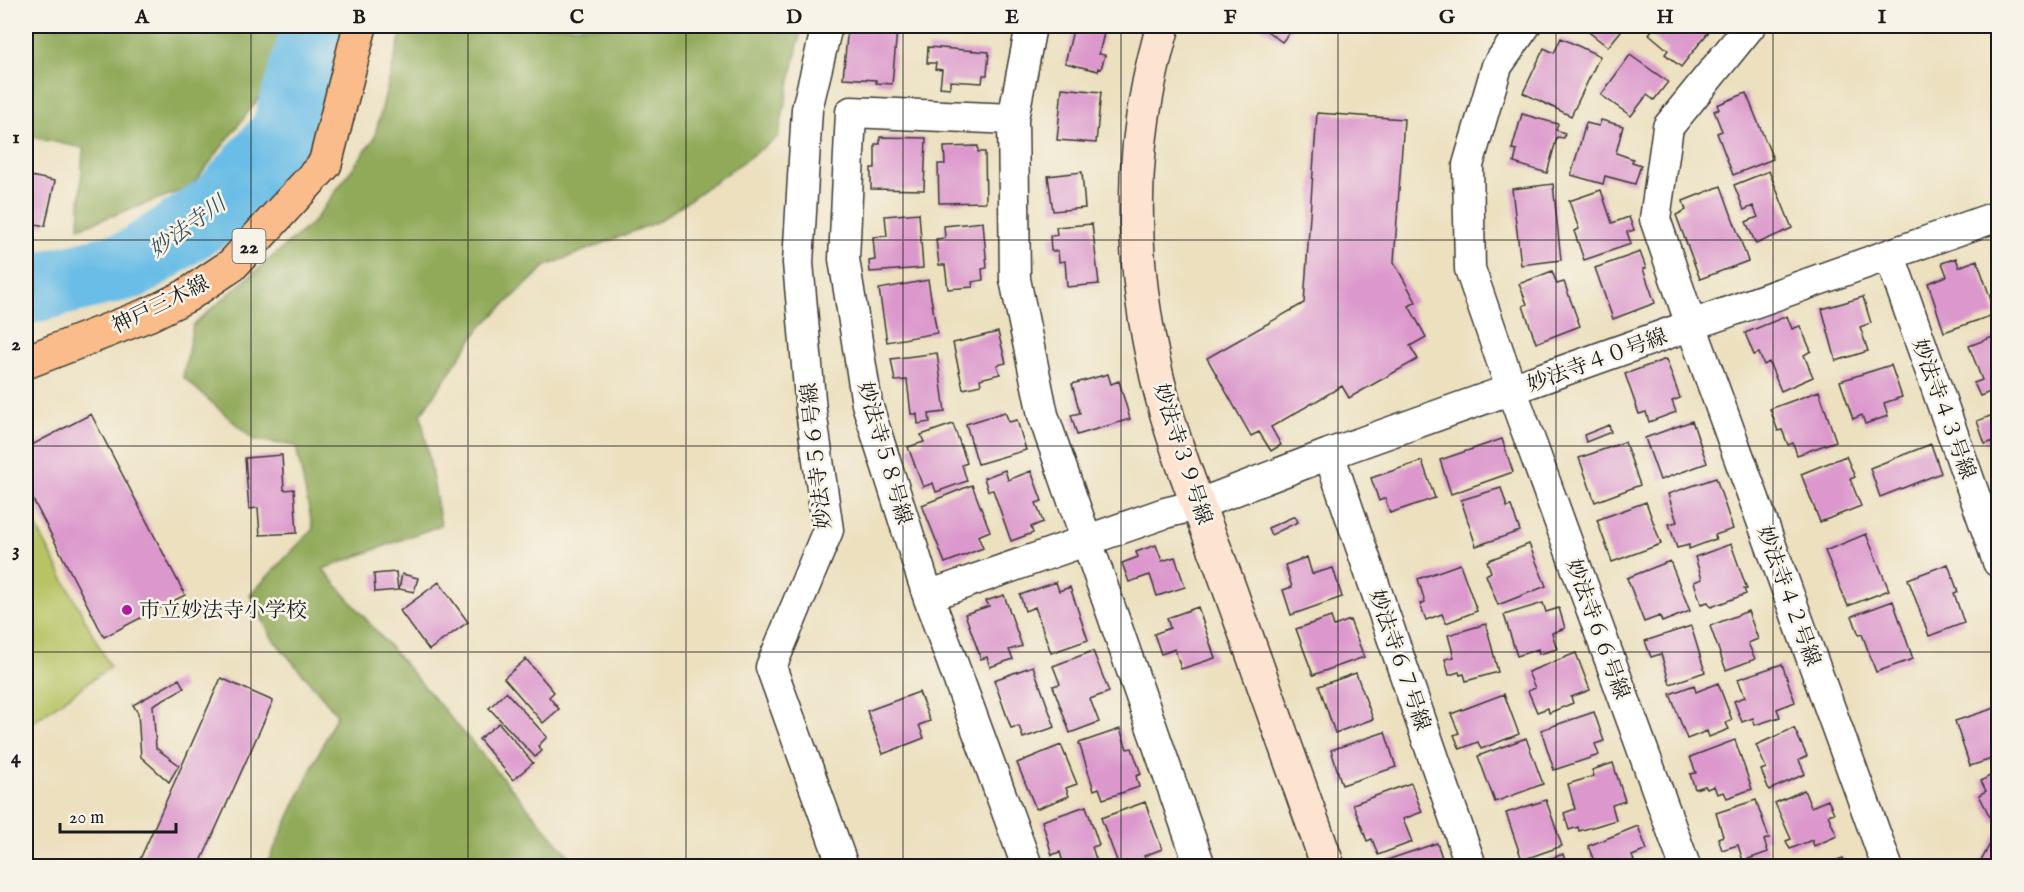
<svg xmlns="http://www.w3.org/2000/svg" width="2024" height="892" font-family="'IM FELL English','Noto Serif JP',serif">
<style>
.green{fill:#b7c465;stroke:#6a7040;stroke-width:1.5}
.forest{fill:#91aa5a;stroke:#56633b;stroke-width:1.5}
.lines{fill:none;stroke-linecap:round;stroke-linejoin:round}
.river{stroke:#6abde6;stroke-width:69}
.building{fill:#dc98cc}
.street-casing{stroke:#3b3934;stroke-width:33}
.secondary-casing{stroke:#3b3934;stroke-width:36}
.primary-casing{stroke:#3b3934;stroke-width:36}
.street{stroke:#fff;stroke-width:30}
.secondary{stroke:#fde4d0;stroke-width:33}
.primary{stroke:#f9bc8a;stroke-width:33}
.grid{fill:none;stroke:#1c1c1c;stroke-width:1.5;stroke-opacity:0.55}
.poi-dot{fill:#b5179e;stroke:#f7f3e8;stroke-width:2}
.labels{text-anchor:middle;stroke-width:5;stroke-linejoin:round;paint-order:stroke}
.shield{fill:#f7f3e8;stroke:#5e5c59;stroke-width:1.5}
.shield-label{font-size:20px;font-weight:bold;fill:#1c1c1c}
.street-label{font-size:21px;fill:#1c1c1c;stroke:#f7f3e8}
.poi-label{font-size:21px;fill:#1c1c1c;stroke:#f7f3e8;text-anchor:start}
.water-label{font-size:22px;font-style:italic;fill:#375463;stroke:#f7f3e8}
.neatline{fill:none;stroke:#1c1c1c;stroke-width:2}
.grid-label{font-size:20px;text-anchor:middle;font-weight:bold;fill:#1c1c1c}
</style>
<rect width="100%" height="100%" fill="#f7f3e8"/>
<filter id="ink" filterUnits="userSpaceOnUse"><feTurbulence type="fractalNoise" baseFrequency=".0167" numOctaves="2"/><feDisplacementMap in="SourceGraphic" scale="12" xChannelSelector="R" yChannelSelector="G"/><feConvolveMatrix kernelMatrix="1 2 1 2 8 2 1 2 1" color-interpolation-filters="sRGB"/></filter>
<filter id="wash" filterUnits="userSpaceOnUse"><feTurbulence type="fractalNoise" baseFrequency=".008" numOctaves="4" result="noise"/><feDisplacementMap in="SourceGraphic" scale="24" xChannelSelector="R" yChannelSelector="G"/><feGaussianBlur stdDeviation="1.35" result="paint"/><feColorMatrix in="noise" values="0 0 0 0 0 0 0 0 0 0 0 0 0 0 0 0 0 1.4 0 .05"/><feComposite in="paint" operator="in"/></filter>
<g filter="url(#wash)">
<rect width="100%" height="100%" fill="#ece0bf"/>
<!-- green -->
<path class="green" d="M26,507L110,667L26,727Z"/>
<!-- forest -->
<path class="forest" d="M26,26H282V38L263,93L191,187L79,228L83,148L26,136Z
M403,26H802L778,137L659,221L546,266L479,329L421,414L441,525L323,569L578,866H266L337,714L272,638L250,595L313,529L296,446L254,440L183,377L193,325L314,221L374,139Z"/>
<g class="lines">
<!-- river -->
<path class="river" d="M26,290L133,264L221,206L285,133L317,26"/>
</g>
<g id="blocks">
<!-- building -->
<path class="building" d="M848,26L897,30L892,84L876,83V80L843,78Z
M956,26H983L982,32Z
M1074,26H1090L1105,29L1099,54L1105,55L1101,69L1098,68V71L1065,63Z
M1260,26H1295L1282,42Z
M1581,26H1625L1608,47Z
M1655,26H1705L1710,30L1681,67L1665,54L1668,50L1649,34Z
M1561,38L1600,56L1571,116L1523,93L1544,48L1554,53Z
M928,47L989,52L987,75H983L982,83L950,81V88L940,87L942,70L935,69L936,63H927Z
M1630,55L1668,82L1654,100L1647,95L1631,116L1601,95Z
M1062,88L1101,92L1096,143L1057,140Z
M1746,93L1773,159L1733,175L1717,133L1722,131L1714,111L1719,109L1717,105Z
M1317,113L1404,119L1394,262L1416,302L1409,306L1426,337L1410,346L1418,359L1349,398L1342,386L1271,427L1281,445L1271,451L1259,432L1251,436L1207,358L1304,303Z
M1522,114L1558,124L1556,130L1565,133L1564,138L1557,137L1547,173L1514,163L1517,150L1512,149Z
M1601,120L1623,126L1616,153L1633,159L1632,162L1641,165L1635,184L1605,176L1603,184L1571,175L1586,123L1599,126Z
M880,137L926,138L924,190L871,189V168H875V144H880Z
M978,146V152H985L986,202L939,203L938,164H945L944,147Z
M1769,171L1792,228L1756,244L1746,222L1758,217L1753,206L1744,210L1734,185Z
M1082,172L1085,208L1053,211L1048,176Z
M26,175L55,181L45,226L26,222Z
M1553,184L1561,260L1521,265L1512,189Z
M1721,186L1748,261L1700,279L1676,215L1686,210L1683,201Z
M1601,190L1612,223L1629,217L1634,230L1627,232L1631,244L1584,260L1574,231L1579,229L1569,201Z
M919,213L923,268L870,272L869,261L875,260L873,237L887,236L885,216Z
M983,222L987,268L982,269L983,280L972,282L973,287L948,289L945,265H939L936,239L945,238L944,226Z
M1092,224L1099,284L1067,287L1065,261L1059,262L1058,251H1051L1050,236L1057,235L1056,227Z
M1640,252L1646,268L1643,269L1655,303L1613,319L1595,268Z
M1956,258L1959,267L1977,260L1996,314L1944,332L1928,283L1947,276L1942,263Z
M1552,271L1557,284L1564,282L1580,326L1536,343L1523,306L1527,304L1519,284Z
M928,280L937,333L887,342L879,289Z
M1863,297L1871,323L1860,327L1868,351L1836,361L1822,309Z
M1787,316L1792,329L1800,326L1811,351L1804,355L1813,377L1781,391L1769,362L1764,365L1759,353L1754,355L1745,333Z
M998,332L1006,363L997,365L1000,374L980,379L981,385L963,389L953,343Z
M1998,335V389L1980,396L1974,383L1982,380L1969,346Z
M937,353L945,412L929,414L930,422L918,424L917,414H911L907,380L895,381L891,359Z
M1666,359L1680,398L1672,401L1676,412L1649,422L1646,412L1639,414L1625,374Z
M1891,365L1902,397L1884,403L1888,416L1865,424L1862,415L1853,419L1840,381Z
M1108,374L1111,384L1119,381L1130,419L1077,435L1071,415L1080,413L1072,384Z
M1819,391L1836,441L1797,455L1793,443L1788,445L1782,430L1778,431L1770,409Z
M1005,412L1009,422L1017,420L1026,450L978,464L966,424Z
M1998,413V454L1994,441L1985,444L1977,421Z
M91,414L185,595L104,637L26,486V448Z
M1692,421L1707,463L1660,480L1645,438Z
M953,424L967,463L962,465L967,481L936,492L933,483L923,487L908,447L924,442L921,435Z
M1609,425L1611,432L1586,442L1584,435Z
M1502,439L1513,472L1451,494L1440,460Z
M1625,442L1640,485L1595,502L1579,458Z
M1931,444L1941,473L1880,497L1870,468Z
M282,455L284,490L294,489L297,533L260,535L258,508L249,509L245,458Z
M1846,456L1855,477L1850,479L1861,506L1820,522L1801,474Z
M1422,461L1435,498L1390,513L1385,498L1379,501L1371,478Z
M1005,470L1008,480L1031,471L1042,501L1036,503L1043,522L1031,527L1033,533L1011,541L993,490L988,491L984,478Z
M1716,478L1733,529L1715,535L1716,539L1689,549V545L1677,548L1669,524L1677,522L1668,494Z
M972,485L990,531L978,536L983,548L945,563L922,505Z
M1501,488L1507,507L1511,506L1520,531L1476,546L1461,500Z
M1646,502L1661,544L1612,562L1597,520Z
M1295,516L1298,522L1271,535L1268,528Z
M1866,534L1889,590L1848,606L1825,551Z
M1529,544L1546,586L1498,605L1486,575L1491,572L1487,561Z
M1731,544L1747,589H1744L1746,594L1711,607L1708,602L1701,604L1694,582L1702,579L1695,557Z
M1156,545L1162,561L1175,557L1185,587L1157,596L1150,575L1129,582L1122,563L1138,557L1136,552Z
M1307,557L1312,574L1333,568L1342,597L1291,615L1283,590L1292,587L1285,565Z
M1670,561L1690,611L1662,622L1660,616L1644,622L1627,578Z
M1460,564L1477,611L1446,623L1442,614L1426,620L1420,604L1425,602L1418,579Z
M1948,564L1958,592L1954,593L1964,623L1929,636L1908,579Z
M396,572L398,590L375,592L374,574Z
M402,574L418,578L414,592L399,589Z
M439,582L468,622L429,650L400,611Z
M1056,582L1059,591L1070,587L1088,640L1051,653L1035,607L1025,611L1020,595Z
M1004,595L1022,646L1009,650L1013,659L990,667L987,657L981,659L965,614L989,606L986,601Z
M1893,601L1913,659L1876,672L1862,634L1859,635L1852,616Z
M1543,603L1546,612L1559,608L1565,628L1552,633L1557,649L1539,654L1538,649L1517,656L1504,615Z
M1198,607L1215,658L1181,669L1175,649L1161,654L1154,634L1170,628L1167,618Z
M1748,611L1758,639L1748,643L1755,659L1726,670L1710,626Z
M1331,617L1334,626L1350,620L1364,657L1313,675L1296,629Z
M1486,624L1498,672L1466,681L1464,674L1460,675L1459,672L1449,675L1445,659L1454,657L1448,635Z
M1691,626L1705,672L1670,684L1661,654L1651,657L1645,641Z
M1093,651L1109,692L1090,699L1099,722L1070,733L1053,686L1060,684L1053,666Z
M1576,653L1590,690L1571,697L1573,703L1549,713L1548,708L1537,712L1528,691L1535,688L1528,672Z
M526,659L554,692L549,697L559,709L543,723L504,678Z
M1782,664L1795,702L1777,709L1780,717L1755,725L1753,718L1742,722L1734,701L1745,697L1738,679Z
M1033,666L1055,727L1023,738L1019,726L1011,728L994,680Z
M1356,673L1373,719L1335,733L1319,686Z
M221,678L273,701L199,866H137Z
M179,679L184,688L153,705L156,748L179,765L169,782L141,757L138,713L133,705Z
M1718,683L1732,720L1726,723L1729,729L1709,737L1707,731L1687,739L1670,694L1694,685L1696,692Z
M506,692L547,737L538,746L542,751L535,757L489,708Z
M919,692L930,721L919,725L924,738L883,754L867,711Z
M1504,694L1519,734L1481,749L1478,742L1460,749L1454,735L1459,733L1451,714Z
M1998,707V744H1997L1998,757L1970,766L1955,721Z
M1594,712L1604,741L1595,744L1599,755L1554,770L1541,730Z
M499,723L533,763L513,780L479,739Z
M1794,728L1807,756L1799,760L1805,774L1769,790L1761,770L1766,768L1756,745Z
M1120,729L1127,749L1132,748L1141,774L1136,776L1139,787L1103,799L1099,788L1094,790L1079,743Z
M1385,732L1396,767L1342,785L1331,750Z
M1526,738L1543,784L1495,802L1478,756Z
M1735,740L1752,789L1727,798L1724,792L1717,794L1714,786L1707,789L1705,786L1695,789L1690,774L1696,773L1690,757Z
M1061,745L1077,784L1066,788L1069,796L1036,809L1017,763Z
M1613,763L1625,801L1612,805L1616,820L1579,831L1578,827L1569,830L1564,813L1575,809L1568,784L1594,776L1592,770Z
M1998,771V821L1993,823L1979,795L1986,791L1981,781Z
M1411,783L1422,812L1403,819L1412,842L1378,855L1372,839L1367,841L1353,804Z
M1804,790L1811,807L1828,800L1834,813L1828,815L1837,836L1814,846L1812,840L1790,849L1786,841L1791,839L1775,803Z
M1546,800L1562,846L1522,860L1506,813Z
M1756,800L1769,838L1764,840L1768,852L1743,861L1738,845L1722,850L1718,838L1723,836L1716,813Z
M1145,802L1162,849L1144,856L1148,866H1119L1101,818Z
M1086,806L1099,845L1092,847L1097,862L1083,866H1064L1060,852L1052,855L1042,821Z
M1638,826L1647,850L1632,856L1634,861L1624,865L1625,866H1596L1588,846Z
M1996,833L1998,835V866H1991L1981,861Z
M1437,843L1445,866H1382L1381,862Z
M1563,854L1567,866H1531Z
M1843,858L1846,866H1820Z"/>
</g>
</g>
<g filter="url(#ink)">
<use href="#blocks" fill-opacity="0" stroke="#3b3934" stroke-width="1.5"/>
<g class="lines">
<!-- street casing -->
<g class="street-casing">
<path id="street" d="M827,26L807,109L798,263L811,411L828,530L771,667L843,866
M1031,26L1013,119L1015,279L1043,415L1200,866
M1525,26L1497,66L1468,165L1470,269L1512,391L1685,866
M1750,26L1668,127L1655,219L1691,325L1887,866
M1013,119L851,112L844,259L867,404L928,596L1027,866
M1890,256L1998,562
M1329,454L1471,866
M928,596L1165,513L1197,505L1329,454L1998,216"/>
</g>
<!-- secondary casing -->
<g class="secondary-casing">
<path id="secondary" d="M1163,26C1158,44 1153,63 1149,83C1127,186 1135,295 1162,397C1178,458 1203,517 1225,576C1260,673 1294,770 1328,866"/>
</g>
<!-- primary casing -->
<g class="primary-casing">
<path id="primary" d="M26,362L150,314L186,296L232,265L325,164L360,26"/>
</g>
<!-- street -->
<use href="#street" class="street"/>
<!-- secondary -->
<use href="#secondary" class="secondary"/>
<!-- primary -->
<use href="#primary" class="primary"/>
</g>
</g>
<!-- grid -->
<path class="grid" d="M251,26V866M468,26V866M686,26V866M903,26V866M1121,26V866M1338,26V866M1556,26V866M1773,26V866M26,240H1998M26,446H1998M26,652H1998"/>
<!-- markers -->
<circle class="poi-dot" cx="127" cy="610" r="6"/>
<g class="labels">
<!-- shield labels -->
<rect class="shield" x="232.5" y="229" width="33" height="34" rx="4.5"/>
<g class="shield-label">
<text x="249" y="253">22</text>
</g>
<!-- street labels -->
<g class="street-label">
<text transform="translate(160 304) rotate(-26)" y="7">神戸三木線</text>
<text transform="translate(1597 360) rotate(-20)" y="7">妙法寺４０号線</text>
<text transform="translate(1944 409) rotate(70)" y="7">妙法寺４３号線</text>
<text transform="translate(885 453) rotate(74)" y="7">妙法寺５８号線</text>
<text transform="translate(1183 454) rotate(72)" y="7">妙法寺３９号線</text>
<text transform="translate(816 456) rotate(-96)" y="7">妙法寺５６号線</text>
<text transform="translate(1789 596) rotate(70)" y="7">妙法寺４２号線</text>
<text transform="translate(1598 629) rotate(70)" y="7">妙法寺６６号線</text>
<text transform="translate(1400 660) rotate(71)" y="7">妙法寺６７号線</text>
</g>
<!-- poi labels -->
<g class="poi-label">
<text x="139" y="617">市立妙法寺小学校</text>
</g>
<!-- water labels -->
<g class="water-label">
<text transform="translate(187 226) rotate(-36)" y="8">妙法寺川</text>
</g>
</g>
<!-- margin -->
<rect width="2024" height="892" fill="none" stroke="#f7f3e8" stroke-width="66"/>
<!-- scale -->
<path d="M60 823v9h116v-9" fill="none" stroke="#1c1c1c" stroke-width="3"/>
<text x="69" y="823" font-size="18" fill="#1c1c1c" stroke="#f7f3e8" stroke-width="4.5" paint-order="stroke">20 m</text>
<rect x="33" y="33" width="1958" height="826" class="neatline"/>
<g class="grid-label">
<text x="142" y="23">A</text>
<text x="359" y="23">B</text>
<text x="577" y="23">C</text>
<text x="794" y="23">D</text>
<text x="1012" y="23">E</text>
<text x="1230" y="23">F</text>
<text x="1447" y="23">G</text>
<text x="1665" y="23">H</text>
<text x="1882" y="23">I</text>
<text x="16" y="143">1</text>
<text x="16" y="350">2</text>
<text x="16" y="556">3</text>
<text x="16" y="763">4</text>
</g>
</svg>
